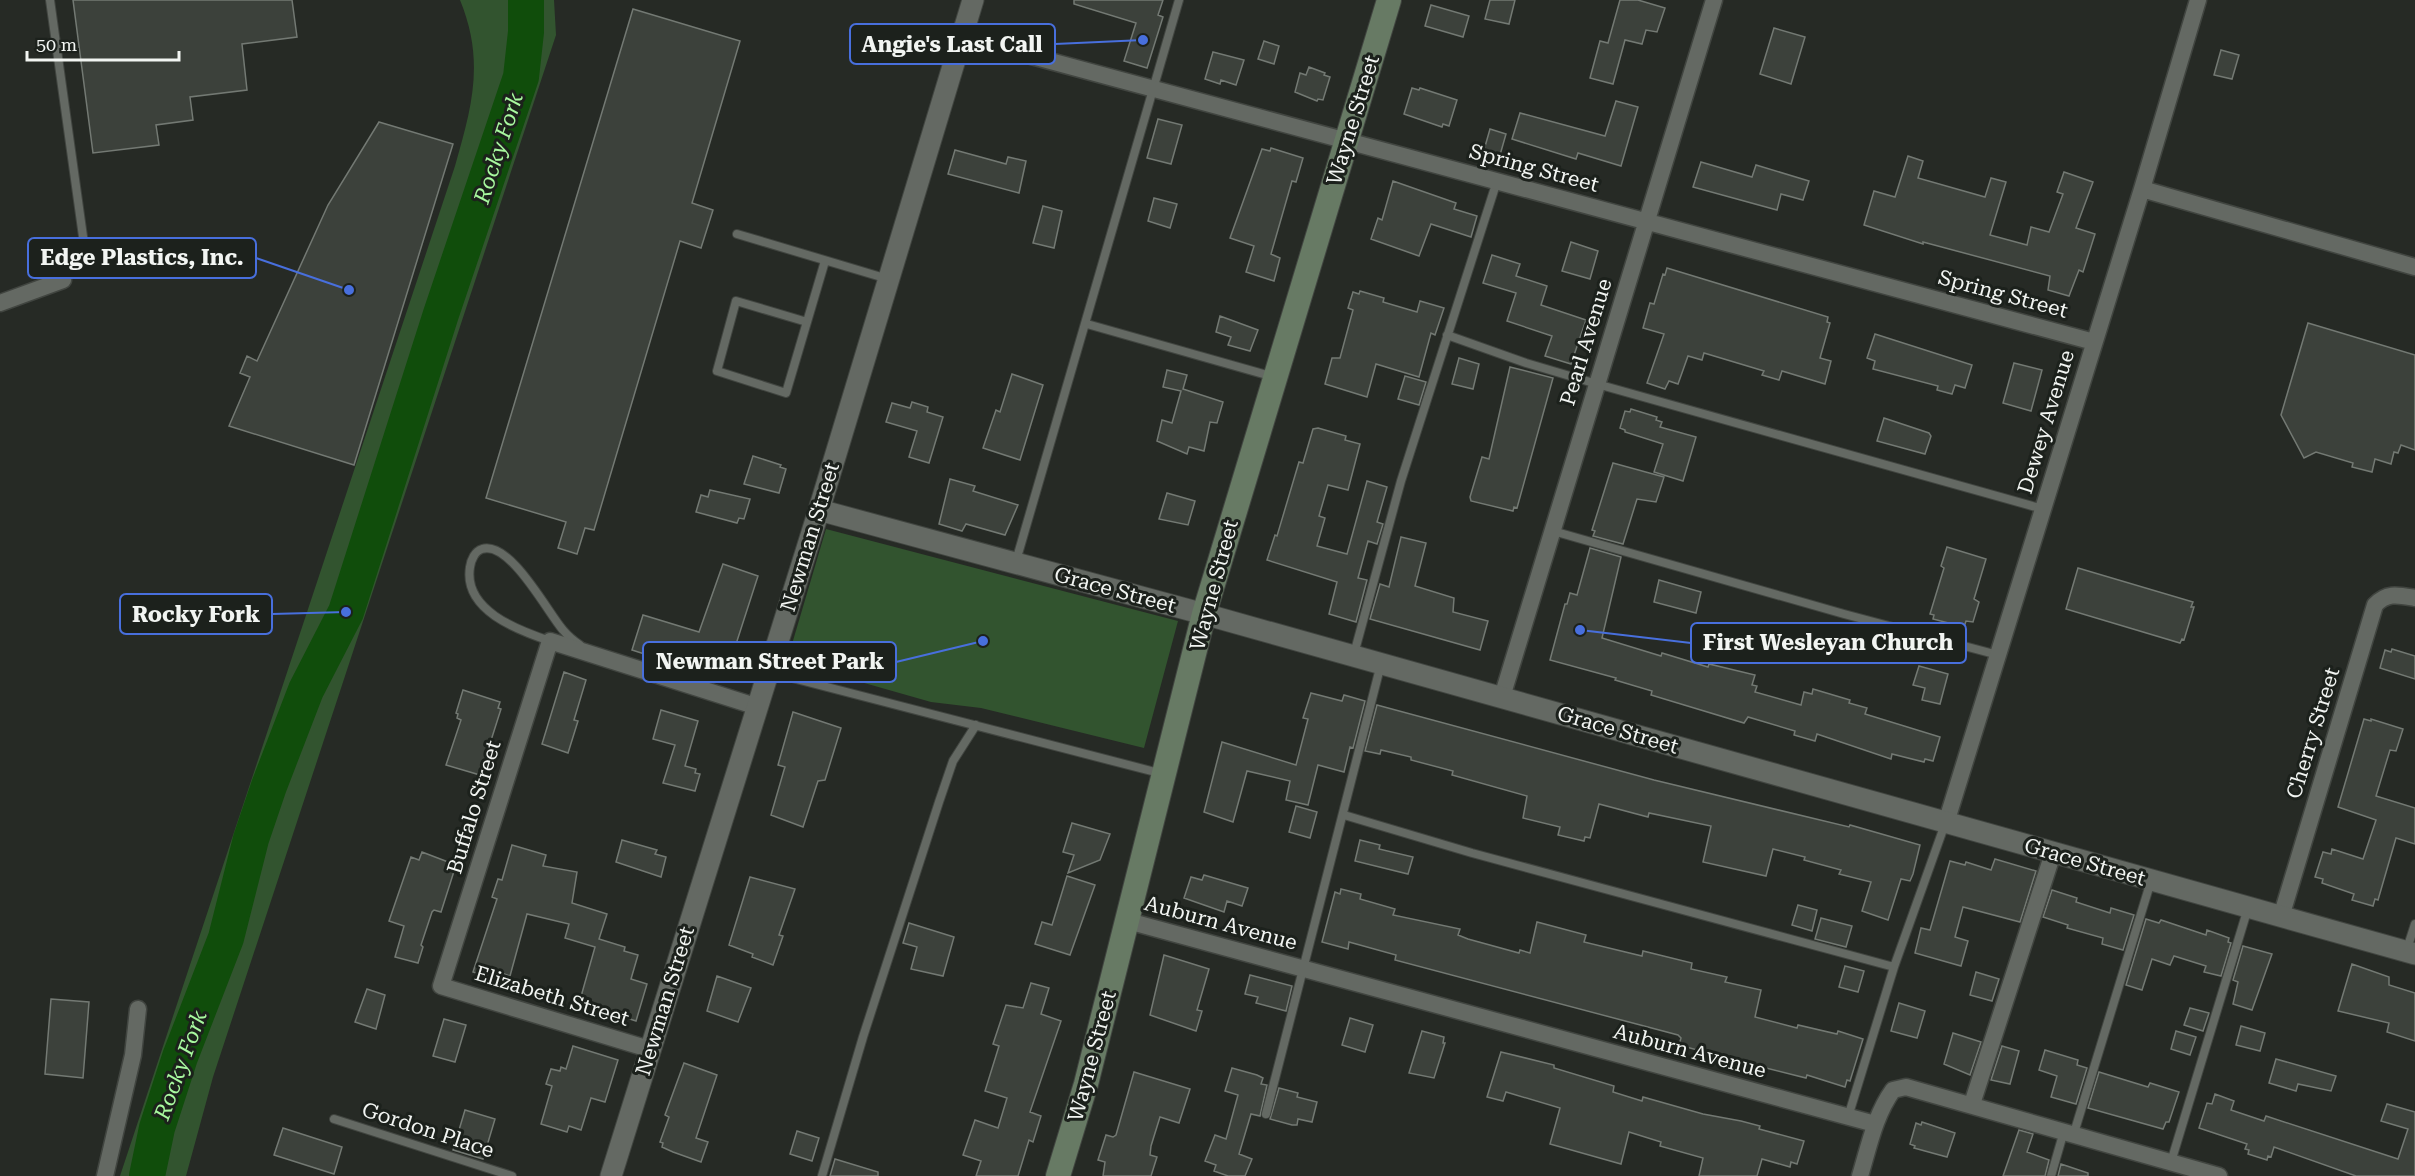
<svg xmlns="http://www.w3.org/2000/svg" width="2415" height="1176" font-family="'Roboto Serif',serif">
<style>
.green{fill:#32542f}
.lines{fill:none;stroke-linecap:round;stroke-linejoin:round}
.river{stroke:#104d0b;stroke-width:36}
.building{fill:#3c413b;stroke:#737973;stroke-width:1.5}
.service-casing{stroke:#414540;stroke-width:10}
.minor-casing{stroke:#414540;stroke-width:19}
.tertiary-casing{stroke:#414540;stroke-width:23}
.secondary-casing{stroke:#414540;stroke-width:26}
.service{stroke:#646963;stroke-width:8}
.minor{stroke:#646963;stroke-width:16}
.tertiary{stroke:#646963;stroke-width:21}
.secondary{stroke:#677a64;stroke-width:24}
.labels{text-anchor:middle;stroke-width:6;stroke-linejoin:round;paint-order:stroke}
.street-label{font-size:21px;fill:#f2f5f2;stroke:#1c211c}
.water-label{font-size:22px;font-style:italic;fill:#a8f99f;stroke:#1c211c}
.leader{fill:none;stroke:#486fdd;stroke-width:2}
.callout-dot{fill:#486fdd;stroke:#1c211c;stroke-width:2}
.callout{fill:#1c211c;stroke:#486fdd;stroke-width:2}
.callout-label{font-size:22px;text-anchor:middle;font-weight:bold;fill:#f2f5f2}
</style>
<rect width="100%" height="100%" fill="#262a25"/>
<!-- green -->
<path class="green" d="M460,0H554L556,35L213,1077L186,1176H120L455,166C472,106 485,61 460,0Z
M826,529L1178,621L1144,748L981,708L931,702L787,661Z"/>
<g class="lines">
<!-- river -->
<path class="river" d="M147,1176L157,1128L180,1057L226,938L251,839L269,786L306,690L346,612L441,314L521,77L526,32V0"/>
</g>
<!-- building -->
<path class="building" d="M73,0H292L297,37L242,44L247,90L190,97L193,120L156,125L159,145L93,153Z
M1074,0H1163L1158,15L1163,17L1147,68L1124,61L1136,23L1074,4Z
M1490,0H1515L1509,24L1485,19Z
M1620,0H1638L1665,8L1657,32L1646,30L1642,44L1625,40L1613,84L1590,78L1600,41L1608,43Z
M1431,5L1469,16L1463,37L1425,26Z
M633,9L740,41L692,203L713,210L701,248L680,241L594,530L585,528L577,554L558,548L566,522L486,498Z
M1774,28L1805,37L1791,84L1760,74Z
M1264,41L1279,46L1274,64L1258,59Z
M2221,50L2239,55L2232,79L2214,75Z
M1213,52L1244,60L1236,85L1221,80L1220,84L1205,79Z
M1309,67L1325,73L1324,75L1330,77L1323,100L1318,99L1317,101L1295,92L1300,73L1306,75Z
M1412,88L1419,90L1420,88L1457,100L1449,126L1443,124L1442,127L1404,114Z
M1616,101L1638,107L1621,166L1578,153L1576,159L1512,139L1520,113L1605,136Z
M1158,119L1182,125L1171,164L1147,158Z
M379,122L453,144L354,465L229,426L250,377L240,373L247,356L257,361L328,205Z
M1490,129L1506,134L1500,155L1484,150Z
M1271,148L1303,158L1296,182L1292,181L1271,254L1280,258L1274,281L1246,272L1254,246L1230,238L1262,149L1270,151Z
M955,150L1006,164L1008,157L1026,161L1019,193L948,174Z
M1908,156L1923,161L1918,178L1985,197L1991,178L2006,182L1990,235L2027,245L2031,227L2049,232L2063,194L2057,192L2064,172L2093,182L2076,228L2095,234L2083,272L2079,270L2069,296L2048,290L2050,276L1923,242V244L1864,225L1874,191L1895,197Z
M1701,162L1752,177L1756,165L1809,181L1803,200L1781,194L1777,210L1693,187Z
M1393,181L1456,203L1454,209L1477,216L1471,237L1431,224L1419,256L1371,239L1378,218L1382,220Z
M1154,198L1177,204L1170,228L1148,221Z
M1043,206L1062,211L1054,248L1033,243Z
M1571,242L1598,251L1590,279L1562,271Z
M1492,255L1520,264L1516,276L1547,286L1541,305L1586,320L1571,364L1545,356L1552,336L1507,321L1516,293L1483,283Z
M1667,268L1828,317L1827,322L1830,323L1820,358L1831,361L1825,384L1782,371L1779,380L1762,375L1764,371L1704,353L1702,360L1688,356L1678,384L1669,381L1665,389L1647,383L1664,334L1643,328L1650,303L1654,304L1663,274L1665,275Z
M1360,291L1384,298L1383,302L1417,312L1420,301L1444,308L1435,335L1431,333L1419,377L1376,364L1367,397L1325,384L1332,358H1340L1353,310L1348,308L1353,292L1359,294Z
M1220,316L1258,330L1250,351L1228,345L1231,337L1216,332Z
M2308,323L2415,355V450L2401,445L2398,453L2394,452L2391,464L2375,459L2372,472L2352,467L2353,463L2316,452L2304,458L2281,415Z
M1875,334L1972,365L1965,388L1955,385L1952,394L1937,390L1938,386L1873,369L1875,361L1867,358Z
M1459,358L1479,364L1473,389L1452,384Z
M2014,363L2042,370L2031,411L2003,403Z
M1510,367L1553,378L1517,508L1514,507L1513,511L1471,501L1470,497L1482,457L1489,459Z
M1167,370L1187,375L1183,389L1223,402L1217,423L1210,422L1204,451L1189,447L1187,454L1157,441L1162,420L1172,423L1181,391L1163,387Z
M1012,374L1043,385L1020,460L983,448L996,410L1000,412Z
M1405,376L1426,382L1419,405L1398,399Z
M912,402L928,407L927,412L943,417L929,463L909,457L917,431L886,422L892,403L910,408Z
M1631,409L1657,417L1656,420L1662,422L1660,427L1696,437L1683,481L1654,472L1663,444L1625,432V430L1620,428L1625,411L1630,412Z
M1884,418L1929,433L1931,436L1925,454L1877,441Z
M1318,428L1346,436L1345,440L1360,444L1348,490L1328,485L1319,516L1325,518L1317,546L1347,554L1367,481L1387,487L1377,522L1383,524L1377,544L1368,541L1358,578L1367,580L1356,622L1329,614L1337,582L1267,560L1275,535L1277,536L1299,462L1303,463L1313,429Z
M753,456L781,465L780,467L786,469L779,493L744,484Z
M1613,463L1664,477L1656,502L1637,499L1623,544L1593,536L1595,531L1592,530Z
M950,479L975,486L973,491L1018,505L1005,535L966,524L962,531L939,524Z
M710,490L750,499L744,519L739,518L737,523L696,512L701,495L708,497Z
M1167,493L1195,501L1188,525L1159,519Z
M1401,537L1426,543L1415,586L1454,598L1453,612L1488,621L1480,650L1370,619L1380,584L1389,587Z
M1947,547L1986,559L1974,599L1979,602L1973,622L1966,621L1964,627L1933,619L1934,615L1930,614L1944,568L1941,566Z
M1590,548L1621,557L1602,638L1661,656L1662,653L1708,667L1709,664L1755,675L1752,685L1757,686L1755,692L1801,705L1804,692L1812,694L1813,689L1850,700L1849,703L1867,708L1865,714L1940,737L1933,761L1925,759L1924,762L1892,754L1891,759L1817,734L1815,741L1794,735L1795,731L1748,717L1744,723L1651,695L1652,691L1615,680L1616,678L1550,660L1565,604H1567L1570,593L1577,595Z
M723,564L758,576L727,672L688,660L685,667L632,650L643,615L699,632Z
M2078,568L2193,602L2191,607H2194L2184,640L2182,639L2180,643L2066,609Z
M1659,580L1701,592L1696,613L1654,602Z
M2392,649L2415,656V679L2380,668L2385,650L2391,652Z
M1919,666L1948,674L1940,704L1922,700L1925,688L1913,685Z
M564,672L586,680L574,720L578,721L568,753L542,744Z
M463,690L500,702L498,708L501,709L480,775L446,765L461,720L457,718L458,714L456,713Z
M1311,693L1342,701L1344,695L1365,701L1353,748L1350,747L1344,772L1318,765L1308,805L1286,800L1290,781L1247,771L1233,822L1204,812L1222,742L1296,765L1308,719L1303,718Z
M1377,705L1654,780L1849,827L1850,825L1920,845L1913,874L1910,881L1901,879L1888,920L1862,911L1871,882L1839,874L1841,870L1804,860L1805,857L1773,849L1766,876L1703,862L1711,826L1649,813L1648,817L1599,804L1590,838L1585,837L1584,841L1558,835L1560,827L1523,818L1527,796L1452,775L1453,771L1411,760V757L1381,750L1380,754L1365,751Z
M661,710L698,721L685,766L696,769L695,773L700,774L695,791L663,783L675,745L653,739Z
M793,712L841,728L825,780L818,781L803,827L771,815L784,770L785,767L778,765Z
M2364,719L2371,721V719L2403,729L2396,751L2390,750L2376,796L2415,808V844L2396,838L2378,900L2375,899L2373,906L2352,900L2354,894L2322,883L2323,879L2315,877L2323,852L2331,854L2332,849L2363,859L2376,820L2338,807Z
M1296,806L1317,812L1310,838L1289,832Z
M1072,823L1110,834L1100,860L1068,873L1074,855L1063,852Z
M622,840L657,850L655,854L666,857L661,877L616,862Z
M1360,840L1380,845L1379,849L1413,857L1408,874L1355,861Z
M512,845L546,855L543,866L577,872L572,903L607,914L599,939L625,947L624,951L638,955L631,979L647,984L636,1021L602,1010L603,1007L580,1000L595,947L565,938L569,924L527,914L510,976L496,971L494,978L473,972L497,899L492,897L498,879L502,880Z
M422,852L456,865L441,912L434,910L432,912L421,945L423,947L418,963L395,957L404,926L389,921L411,857L419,860Z
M1995,859L2036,871L2020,922L1963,907L1955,937L1968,941L1961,966L1915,953L1921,928L1930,930L1950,861L1965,865L1966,862L1991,870Z
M1204,875L1248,888L1242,906L1227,901L1224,912L1184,898L1191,877L1202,880Z
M1067,876L1095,885L1070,955L1035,944L1042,922L1052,925Z
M750,877L795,889L779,935L783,936L773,965L752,957L753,954L729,945Z
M1341,889L1361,894L1360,899L1395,909L1393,915L1460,929L1458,935L1468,939L1519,953L1520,950L1530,953L1537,922L1586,935L1584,942L1642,956L1643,951L1692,963L1691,969L1727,977L1725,982L1761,990L1755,1017L1797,1028L1798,1025L1837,1034L1838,1031L1863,1039L1850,1081L1847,1080L1845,1087L1807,1075L1806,1078L1734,1060L1679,1045L1681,1038L1678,1035L1395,960L1396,955L1349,942L1348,949L1322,942L1335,892L1340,894Z
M2052,890L2077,898L2076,902L2110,913L2111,908L2134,915L2123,950L2102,944L2103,938L2067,928L2068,925L2043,917Z
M1798,905L1817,910L1812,931L1792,925Z
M1821,918L1852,926L1846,947L1815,939Z
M2146,919L2159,923L2161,920L2206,935L2207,930L2229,938L2228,942L2231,943L2221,976L2204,972L2206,966L2174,956L2170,965L2152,959L2142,990L2126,985Z
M909,923L954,937L943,976L911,969L917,947L903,943Z
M2243,946L2272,954L2252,1010L2233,1004L2238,982L2233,980Z
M1164,955L1209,969L1197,1010L1202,1011L1196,1031L1150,1015Z
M2352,964L2389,977V985L2415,993V1041L2387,1032L2389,1023L2338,1011Z
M1845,966L1864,971L1858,992L1839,987Z
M1976,972L1999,979L1992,1001L1970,995Z
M1250,975L1292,986L1286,1011L1256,1003L1258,997L1245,994Z
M717,976L751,988L738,1022L707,1011Z
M1031,983L1049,988L1041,1014L1061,1021L1030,1112L1041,1116L1033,1142L1029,1140L1018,1176H976L981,1161L963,1155L975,1120L998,1128L1007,1098L985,1091L999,1046L993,1044L1006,1005L1023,1008Z
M367,989L385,995L376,1029L355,1022Z
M51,999L89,1002L83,1078L45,1074Z
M1899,1003L1925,1011L1917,1038L1891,1031Z
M2190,1008L2209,1013L2203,1031L2184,1025Z
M1350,1018L1373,1025L1365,1052L1342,1045Z
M444,1019L466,1025L455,1062L433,1056Z
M2241,1026L2265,1033L2260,1051L2236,1045Z
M1422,1031L1444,1037L1443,1043H1445L1434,1078L1409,1073Z
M2176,1031L2196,1037L2190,1055L2171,1049Z
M1953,1033L1981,1042L1970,1075L1944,1064Z
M573,1046L618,1060L605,1102L591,1098L581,1130L569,1126L567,1132L541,1124L552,1086L546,1084L551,1069L560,1071L561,1067L566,1069Z
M2002,1046L2019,1051L2010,1084L1991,1080Z
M2045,1050L2078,1060L2077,1065L2087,1068L2076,1104L2051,1097L2057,1076L2039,1070Z
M1501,1052L1554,1065V1068L1614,1086L1613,1092L1642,1101L1643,1097L1703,1114L1741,1121L1760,1126L1759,1129L1804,1141L1797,1164L1791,1162L1790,1167L1762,1159L1757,1176H1699L1703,1158L1660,1146L1661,1142L1629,1132L1621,1164L1550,1144L1560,1108L1506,1092L1503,1101L1487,1097Z
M2276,1059L2336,1076L2331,1091L2298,1084L2296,1091L2269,1083Z
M684,1063L717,1075L696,1138L708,1142L701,1162L673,1152L662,1147L663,1143L660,1142L669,1117L665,1115Z
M1232,1068L1257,1075L1263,1078L1261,1084L1267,1085L1260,1116L1251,1114L1239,1154L1252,1159L1245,1176H1228L1214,1171L1216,1165L1205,1161L1215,1135L1226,1139L1238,1095L1225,1091Z
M1134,1072L1190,1089L1179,1123L1160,1117L1151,1146L1150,1155L1157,1157L1151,1176H1103L1105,1162L1098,1160L1106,1135L1113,1137L1116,1135Z
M2099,1072L2148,1087L2150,1083L2179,1092L2169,1122H2166L2163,1129L2088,1108Z
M1279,1088L1298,1093L1297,1097L1317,1102L1312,1122L1298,1119L1297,1125H1292L1270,1119Z
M2215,1094L2234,1101L2231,1110L2264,1121L2266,1116L2398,1159L2408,1129L2381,1121L2387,1104L2415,1112V1176H2356L2274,1147L2271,1157L2268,1156L2267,1160L2248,1154L2249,1150L2245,1149L2247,1144L2199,1128L2207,1103L2212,1104Z
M465,1110L495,1119L483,1159L453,1150Z
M1922,1122L1955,1133L1947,1157L1914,1148L1915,1146L1910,1144L1916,1123L1921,1125Z
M283,1128L342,1147L334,1174L274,1155Z
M2019,1130L2033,1134L2027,1152L2049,1160L2045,1176H2003Z
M797,1131L819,1138L812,1161L790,1154Z
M835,1159L878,1172V1176H830Z
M2061,1164L2088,1173V1176H2058Z"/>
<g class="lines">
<!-- service casing -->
<g class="service-casing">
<path id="service" d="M50,0L86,258L63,280
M737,234L888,279
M807,322L736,301L717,371L786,393L825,261
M1087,324L1274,377
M1447,335L1526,363L1597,384L2043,509
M1553,531L1844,614L1998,655
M1016,561L1179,0
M550,641C517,630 463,610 470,567C471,560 475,551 482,549C510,540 548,613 563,630C568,636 574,641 580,645
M1354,654L1401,481L1497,181
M769,672L1163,774
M1344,815L1472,853L1894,967
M2406,952L2415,924
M1266,1114L1381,664
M1848,1117L1894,967L1945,824
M334,1119L512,1176
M2074,1133L2151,881
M2171,1162L2248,908
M822,1176L863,1037L939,802L953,761L976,725
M2051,1176L2064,1131"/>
</g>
<!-- minor casing -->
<g class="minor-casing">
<path id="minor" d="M961,37L2094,342
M2142,189L2415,267
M0,303L63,280
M1502,697L1714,0
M1946,823L2142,189L2198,0
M2281,917L2375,605C2387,592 2398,595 2415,598
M1128,921L1875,1124
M649,1049L441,986L550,641L758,707
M1972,1104L2053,853
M105,1176L133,1055L138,1009
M1860,1176C1869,1146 1875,1115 1893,1090L1906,1087L2219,1176"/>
</g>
<!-- tertiary casing -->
<g class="tertiary-casing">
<path id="tertiary" d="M819,510L1204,614L2415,954
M611,1176L819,510L973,0"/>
</g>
<!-- secondary casing -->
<g class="secondary-casing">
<path id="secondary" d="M1058,1176L1086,1084L1204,614L1389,0"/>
</g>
<!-- service -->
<use href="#service" class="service"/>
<!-- minor -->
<use href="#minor" class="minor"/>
<!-- tertiary -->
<use href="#tertiary" class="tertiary"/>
<!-- secondary -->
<use href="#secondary" class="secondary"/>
</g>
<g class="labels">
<!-- street labels -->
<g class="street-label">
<text transform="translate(1353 120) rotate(-73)" y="7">Wayne Street</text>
<text transform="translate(1534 168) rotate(15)" y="7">Spring Street</text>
<text transform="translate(2003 294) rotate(15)" y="7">Spring Street</text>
<text transform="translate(1586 342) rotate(-73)" y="7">Pearl Avenue</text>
<text transform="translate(2046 422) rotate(-73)" y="7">Dewey Avenue</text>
<text transform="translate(810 537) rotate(-73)" y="7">Newman Street</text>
<text transform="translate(1214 585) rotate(-75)" y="7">Wayne Street</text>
<text transform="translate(1115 590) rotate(15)" y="7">Grace Street</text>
<text transform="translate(1618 730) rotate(16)" y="7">Grace Street</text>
<text transform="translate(2313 733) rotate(-73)" y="7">Cherry Street</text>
<text transform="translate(474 807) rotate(-73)" y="7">Buffalo Street</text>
<text transform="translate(2085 862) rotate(16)" y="7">Grace Street</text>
<text transform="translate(1221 923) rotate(15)" y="7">Auburn Avenue</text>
<text transform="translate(552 996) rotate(17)" y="7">Elizabeth Street</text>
<text transform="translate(665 1001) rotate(-73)" y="7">Newman Street</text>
<text transform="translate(1690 1051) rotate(15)" y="7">Auburn Avenue</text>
<text transform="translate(1092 1056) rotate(-75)" y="7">Wayne Street</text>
<text transform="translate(428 1130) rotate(18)" y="7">Gordon Place</text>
</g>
<!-- water labels -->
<g class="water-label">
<text transform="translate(498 148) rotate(-72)" y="8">Rocky Fork</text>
<text transform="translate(180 1065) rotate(-70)" y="8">Rocky Fork</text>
</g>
</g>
<!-- callouts -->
<path class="leader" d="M1143 40L1055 44M349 290L256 258M346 612L272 614M1580 630L1691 643M983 641L896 662"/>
<g class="callout-dot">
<circle cx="1143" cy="40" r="6"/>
<circle cx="349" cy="290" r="6"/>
<circle cx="346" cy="612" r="6"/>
<circle cx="1580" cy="630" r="6"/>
<circle cx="983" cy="641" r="6"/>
</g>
<g class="callout">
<rect x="850" y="24" width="205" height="40" rx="6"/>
<rect x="28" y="238" width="228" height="40" rx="6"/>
<rect x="120" y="594" width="152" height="40" rx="6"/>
<rect x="1691" y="623" width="275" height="40" rx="6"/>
<rect x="643" y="642" width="253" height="40" rx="6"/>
</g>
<g class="callout-label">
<text x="952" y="52">Angie's Last Call</text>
<text x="142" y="265">Edge Plastics, Inc.</text>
<text x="196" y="622">Rocky Fork</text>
<text x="1828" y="650">First Wesleyan Church</text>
<text x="770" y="669">Newman Street Park</text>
</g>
<!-- scale -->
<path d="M27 51v9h152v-9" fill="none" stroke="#f2f5f2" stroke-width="3"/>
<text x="36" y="51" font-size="18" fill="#f2f5f2" stroke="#1c211c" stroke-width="4.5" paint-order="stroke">50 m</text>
</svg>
